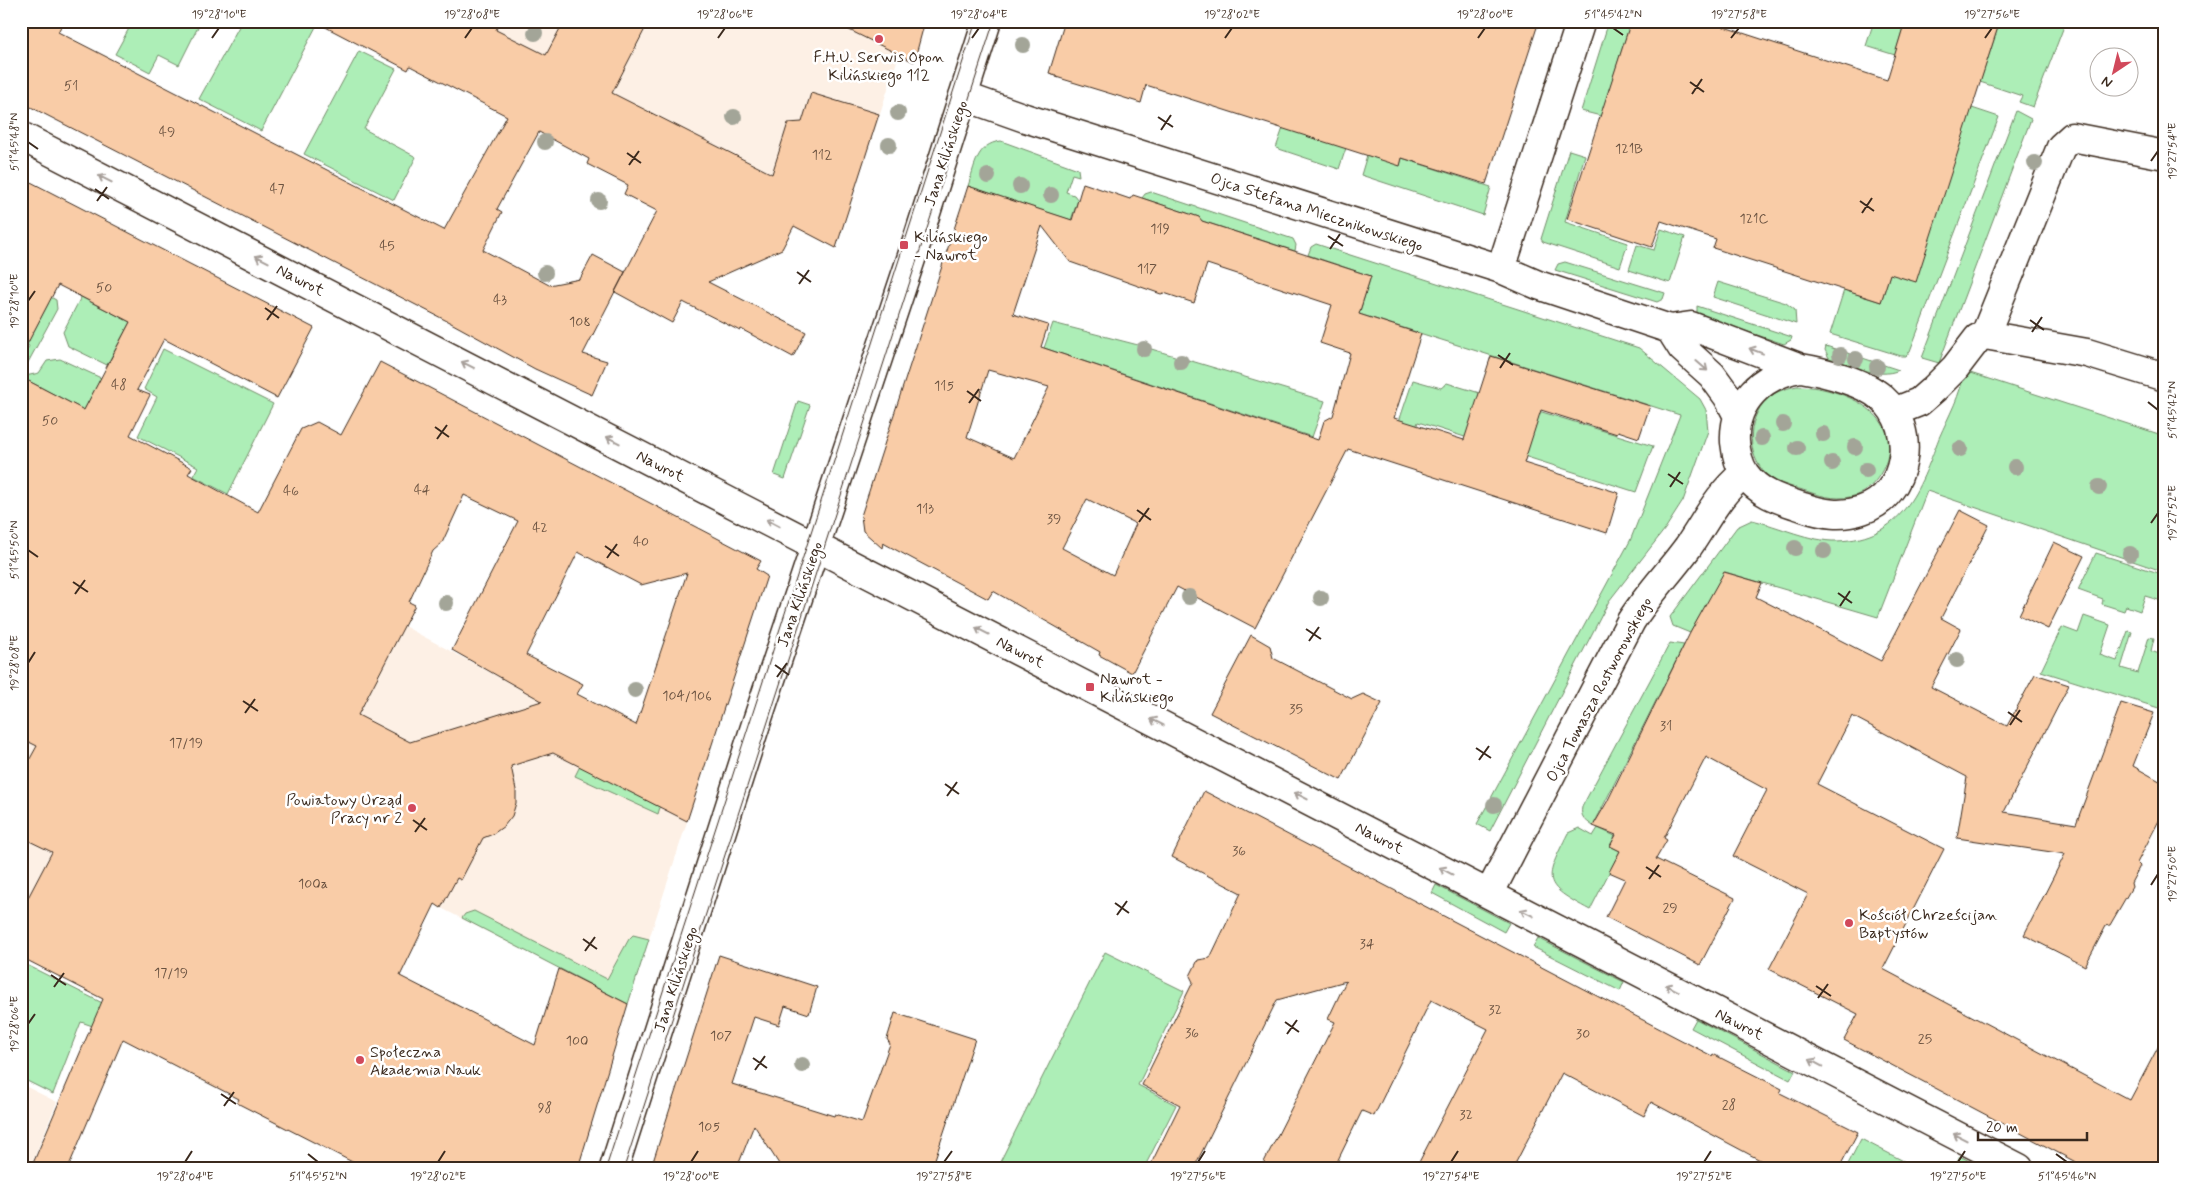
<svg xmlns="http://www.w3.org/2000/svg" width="2186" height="1189" font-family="Mynerve,sans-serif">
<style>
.built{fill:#fdf0e5}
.green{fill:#adeeb7;stroke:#748c6a}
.building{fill:#f9cca7;stroke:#3b2a1e;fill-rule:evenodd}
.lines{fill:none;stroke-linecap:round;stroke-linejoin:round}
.minor-casing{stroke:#3b2a1e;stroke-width:31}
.minor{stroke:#fff;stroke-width:28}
.tram{stroke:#3b2a1e;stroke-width:1}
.tree{fill:#a3a598}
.oneway{stroke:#a79f9a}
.ticks{fill:none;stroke:#3b2a1e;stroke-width:2}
.poi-dot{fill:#d1495b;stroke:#fff;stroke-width:2}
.labels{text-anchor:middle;stroke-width:5;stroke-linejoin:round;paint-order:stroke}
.number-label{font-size:14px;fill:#6a5240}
.poi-label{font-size:16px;fill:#3b2a1e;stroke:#fff;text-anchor:start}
.street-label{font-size:16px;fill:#3b2a1e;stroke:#fff}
.neatline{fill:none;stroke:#3b2a1e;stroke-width:2}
.ticks-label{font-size:12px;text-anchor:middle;fill:#3b2a1e}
</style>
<rect width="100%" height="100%" fill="#fff"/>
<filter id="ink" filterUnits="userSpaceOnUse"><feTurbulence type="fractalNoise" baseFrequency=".02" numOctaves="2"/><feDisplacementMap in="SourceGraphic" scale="10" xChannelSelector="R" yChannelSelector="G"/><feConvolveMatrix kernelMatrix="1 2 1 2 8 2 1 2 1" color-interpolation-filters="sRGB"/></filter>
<g filter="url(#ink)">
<!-- built -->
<path class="built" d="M379,21H904L923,31L914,62L899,55L836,248Z
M21,430L404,626L699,785L628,1004L307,839L254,942L594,1116L578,1168L199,1048L21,957Z
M21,1084L57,1102L30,1168H21Z"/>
<!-- green -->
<path class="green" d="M133,21H201L179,65L159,55L150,72L115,54Z
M242,21H319L261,131L199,99Z
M1609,21H1631L1601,116L1581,111Z
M1874,21H1905L1895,55L1866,46Z
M2000,21H2066L2033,107L2019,102L2022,96L1980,82Z
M359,51L396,69L364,129L416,157L394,200L304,154Z
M1972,108L1999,117L1910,351L1906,356H1901L1830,334L1844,290L1881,302L1890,274Z
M2016,111L2031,119L1939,363L1922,358Z
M1283,128L1346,148L1339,169L1276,148Z
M1001,141L1078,169L1079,176L1072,174L1066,192L1074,195L1078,200L1071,220L968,186C975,166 976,144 1001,141Z
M1569,150L1585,155L1565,222L1628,243L1620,267L1543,242L1541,239Z
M1367,155L1400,165L1402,158L1491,187L1483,215L1361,175Z
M1151,192L1293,239L1296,245L1295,251L1199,220V217L1142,198L1145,194Z
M1661,229L1685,237L1670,283L1629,270L1637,245L1654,250Z
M1316,244L1639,348L1700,399L1706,410L1708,431L1683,501L1665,529L1609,601L1490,831L1477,824L1630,541L1680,415L1359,314L1371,276L1308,255L1311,247Z
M1565,262L1665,293L1663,299L1657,302L1555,270L1558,264Z
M1718,282L1786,303L1795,310L1796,324L1713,297Z
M47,295L56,300L57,309L25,368L21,370V362L29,346L27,344L48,304Z
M81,297L130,322L107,365L68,346L63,332Z
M1697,306L1792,337L1791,340L1784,344L1697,315Z
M1053,323L1138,345L1325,401L1312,437L1044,348Z
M1826,346L1899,370C1878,380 1849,364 1829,358L1825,350Z
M163,349L273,404L228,494L193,476L198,467L138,436L157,397L144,389Z
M60,359L101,378L84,410L21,377L39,373L47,361Z
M1964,371L2165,436V572L1927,491L1878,617L1725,572L1690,633L1673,626L1670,617L1737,527L1752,520C1778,526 1811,542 1837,541C1903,539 1919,490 1939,438C1949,415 1961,395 1964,371Z
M1413,380L1441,388L1447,383L1653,446L1636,492L1418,422L1403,460L1388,454Z
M1797,386C1837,386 1906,412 1885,465C1879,478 1870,490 1857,495C1841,501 1824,497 1809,492C1795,487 1779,485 1767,475C1744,454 1747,413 1772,395C1780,390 1788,388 1797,386Z
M798,401L810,405L785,479L774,475Z
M2096,553L2165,575V602L2145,596L2140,611L2126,606L2124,611L2102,604L2103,599L2078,590Z
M2084,616L2110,625L2100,655L2117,661L2128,631L2132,632L2121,668L2138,673L2149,637L2154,638L2151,651L2165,656V710L2041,671L2062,627L2078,633Z
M1670,643L1684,645L1593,826C1585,820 1580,817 1582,807Z
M580,766L660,807L658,814L575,776Z
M1579,828L1593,836L1598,828L1615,836L1610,846L1620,851L1590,910C1541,884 1544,881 1568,833Z
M1436,885L1509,923L1504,932L1432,893Z
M474,911L607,979L629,939L633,935L649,939L628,1004L462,918L465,914Z
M1538,938L1624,982L1620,991L1533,947Z
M1105,952L1184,991L1138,1085L1176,1105L1144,1168H997Z
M21,962L136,1020L127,1038L81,1022L53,1094L21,1078Z
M1696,1019L1795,1071L1790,1080L1691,1028Z
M1861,1139L1917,1168H1846Z
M1960,1156L1982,1168H1961L1956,1165Z"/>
<!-- building -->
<path class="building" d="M21,21H64L58,32L444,230L507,116L410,66L408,70L314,21H500L496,30L546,55L564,21H649L612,93L772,174L788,123L802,122L811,93L879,114L836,248L794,226L782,249L708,282L806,332L793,357L741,329L740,331L683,302L672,323L615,292L657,211L624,194L628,185L587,164L589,159L539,132L497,209L502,212L483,250L549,285L580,279L593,255L625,272L583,354L607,361L592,395L535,369L451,323L21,102Z
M831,21H925L914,62Z
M1065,21H1539L1486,184L1402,158L1400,166L1146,85L1141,103L1056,77V75L1049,73Z
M1631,21H1706L1887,80L1905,21H2000L1916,282L1890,274L1881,302L1713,248L1716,239L1661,221L1652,247L1567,219Z
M21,177L314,328L277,398L164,339L137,390L150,395L130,435L192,468L188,474L258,512L301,429L317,422L341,435L380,362L761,561L756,569L767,576L687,821L553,753L511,766L516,790V803L512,816L504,826L493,834L483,838L461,880L457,878L441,908L435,904L400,976L535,1045L559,969L628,1004L578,1168H364L237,1103L239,1099L123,1039L68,1168H31L103,999L21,957V911L52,852L21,837V775L37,746L21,738V377L84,410L130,322L58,285L21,356ZM464,495L518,521L452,650L542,701L410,742L358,715L415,605L409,602L433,551L442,543ZM578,552L641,585L687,573L636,725L577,694L583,684L526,655Z
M1083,183L1130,199L1133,195L1199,217L1202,221L1371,276L1359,314L1421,334L1394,418L1464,440L1491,356L1650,406L1639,438L1618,431L1617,434L1541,410L1524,463L1619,493L1607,533L1348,449L1255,628L1177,587L1132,673L1099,655L1100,652L993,591L988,599L883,543L882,548L863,531L861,516L968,186L1072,220ZM1042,226L1070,262L1161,294L1164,293L1194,303L1207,264L1332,305L1320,343L1350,353L1333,416L1324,421L1318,440L1041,347L1048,325L1013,314ZM988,370L1049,387L1014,458L967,437ZM1087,499L1136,524L1113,575L1062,548Z
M1960,510L1989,525L1941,618L1961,629L1931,687L2007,726L2035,674L2069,685L2004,812L2076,824L2121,703L2154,713L2133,766L2165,784V809L2137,863L2140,866L2131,883L2132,887L2110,925L2106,926L2085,966L2024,935L2065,854L1957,838L1967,777L1852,716L1817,784L1944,849L1883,969L2130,1100L2165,1034V1168H2087L1844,1040L1858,1014L1769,969L1808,894L1733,856L1767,790L1706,757L1664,838L1667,840L1656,859L1735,898L1700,965L1606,917L1625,879L1609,872L1620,851L1610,846L1616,835L1593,826L1607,802L1690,633L1724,572L1762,583L1756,597L1881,661Z
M2054,542L2084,556L2048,629L2019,615Z
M1251,635L1270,646L1273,658L1352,699L1363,694L1382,703L1341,780L1210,713Z
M1204,791L1712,1056L1713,1054L1782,1089L1780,1093L1858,1132L1839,1168H1775L1651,1102L1644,1116L1562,1073L1513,1168H1416L1488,1029L1431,1000L1374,1116L1362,1111L1334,1168H1261L1335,1022L1328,1019L1346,981L1277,1000L1194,1168H1149L1180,1105L1142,1085L1193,982L1190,976L1198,960L1210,958L1241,893L1172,857Z
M719,955L817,987L809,1014L785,1006L779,1025L754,1017L732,1084L834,1116L835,1114L862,1122L890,1044L887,1039L895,1013L975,1039L932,1168H793L779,1164L754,1125L737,1168H651Z"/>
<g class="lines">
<!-- minor casing -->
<g class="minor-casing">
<path id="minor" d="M963,96L1025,118L1501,269L1538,285L1670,329L1691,326L1801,368
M21,136L2019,1168
M1501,269L1581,21
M1670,329L1682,348L1712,375L1728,397L1738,416
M1985,335L2061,147L2072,137L2165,155
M1801,368C1825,372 1864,382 1882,398C1918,429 1908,495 1862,510C1841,517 1823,514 1803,507C1781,500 1759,494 1745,474C1739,465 1736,452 1735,442C1733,401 1763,374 1801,368Z
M1894,412L1919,402L1935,388L1955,368L1978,338L1985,335L2087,353L2165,377
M1489,894L1631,621C1649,593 1669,573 1688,547C1708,518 1716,497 1744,473
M614,1168L754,730L918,238L987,21"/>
</g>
<!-- minor -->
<use href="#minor" class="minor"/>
<!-- tram -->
<path class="tram" d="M606,1168L976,21
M624,1168L994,21"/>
</g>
<!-- trees -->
<g class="tree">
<circle cx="535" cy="33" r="8"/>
<circle cx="1023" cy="45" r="8"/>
<circle cx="898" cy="113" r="8"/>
<circle cx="734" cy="117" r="8"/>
<circle cx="545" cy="142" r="8"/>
<circle cx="889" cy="145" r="8"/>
<circle cx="2035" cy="163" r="8"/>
<circle cx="988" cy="176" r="8"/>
<circle cx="1020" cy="186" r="8"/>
<circle cx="1051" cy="195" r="8"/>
<circle cx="599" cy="201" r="8"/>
<circle cx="545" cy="273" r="8"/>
<circle cx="1144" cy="349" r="8"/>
<circle cx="1840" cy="355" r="8"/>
<circle cx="1856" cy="359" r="8"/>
<circle cx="1181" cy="362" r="8"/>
<circle cx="1877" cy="367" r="8"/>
<circle cx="1783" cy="424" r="8"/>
<circle cx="1823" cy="434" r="8"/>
<circle cx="1762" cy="438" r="8"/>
<circle cx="1855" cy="447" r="8"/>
<circle cx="1797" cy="448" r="8"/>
<circle cx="1960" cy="449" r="8"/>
<circle cx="1832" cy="463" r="8"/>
<circle cx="2015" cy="467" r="8"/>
<circle cx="1866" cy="470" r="8"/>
<circle cx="2099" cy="487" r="8"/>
<circle cx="1795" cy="548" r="8"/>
<circle cx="1824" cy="551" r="8"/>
<circle cx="2130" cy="554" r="8"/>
<circle cx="1189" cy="597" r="8"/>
<circle cx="1321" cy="598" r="8"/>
<circle cx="446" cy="603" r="8"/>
<circle cx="1957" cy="660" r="8"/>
<circle cx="635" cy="690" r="8"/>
<circle cx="1494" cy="805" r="8"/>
<circle cx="802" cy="1065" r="8"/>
</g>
<!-- one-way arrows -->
<defs><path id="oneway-shaft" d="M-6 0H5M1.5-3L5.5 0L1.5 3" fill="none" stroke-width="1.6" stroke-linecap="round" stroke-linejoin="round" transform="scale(1.25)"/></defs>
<g class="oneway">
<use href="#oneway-shaft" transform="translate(105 179) rotate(-153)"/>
<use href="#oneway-shaft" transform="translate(262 259) rotate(-153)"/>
<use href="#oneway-shaft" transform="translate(1756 351) rotate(-159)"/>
<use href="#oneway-shaft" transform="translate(468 365) rotate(-153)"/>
<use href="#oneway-shaft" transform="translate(1702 366) rotate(41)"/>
<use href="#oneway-shaft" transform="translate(613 440) rotate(-153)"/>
<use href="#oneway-shaft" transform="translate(773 523) rotate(-152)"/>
<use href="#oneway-shaft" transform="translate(982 631) rotate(-153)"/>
<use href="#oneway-shaft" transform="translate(1157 722) rotate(-153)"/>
<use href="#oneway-shaft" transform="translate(1301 796) rotate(-153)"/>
<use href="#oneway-shaft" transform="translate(1446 871) rotate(-152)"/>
<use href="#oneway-shaft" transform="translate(1527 913) rotate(-153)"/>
<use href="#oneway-shaft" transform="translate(1672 988) rotate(-153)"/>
<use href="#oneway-shaft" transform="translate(1816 1063) rotate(-152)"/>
<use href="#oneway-shaft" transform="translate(1960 1137) rotate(-153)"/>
</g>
</g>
<!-- ticks -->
<path class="ticks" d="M1613,28L1623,35M212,38L219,28M465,38L472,28M718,38L725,28M972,38L979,28M1225,38L1232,28M1478,38L1485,28M1731,38L1739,28M1985,38L1992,28M1690,82L1704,92M1692,94L1702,79M1158,117L1173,127M1161,130L1171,115M28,142L38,149M627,153L641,163M2151,161L2158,151M629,165L639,151M95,189L109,199M97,201L107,187M1860,201L1874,211M1862,213L1872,198M1328,236L1343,246M1330,249L1340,234M797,272L811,282M799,284L809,270M28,301L35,291M265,308L279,318M267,320L277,306M2030,320L2044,330M2032,332L2042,317M1498,355L1513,365M1500,368L1510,353M967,391L981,401M2148,402L2158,410M969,403L979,389M435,427L449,437M437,439L447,425M1668,474L1683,484M1670,487L1680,472M1137,510L1151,520M1139,522L1149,508M2151,523L2158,513M605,546L619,556M28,550L38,557M607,558L617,544M73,582L88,592M1838,593L1852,603M75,594L85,580M1840,606L1850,591M1306,629L1321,639M1309,641L1319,627M28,663L35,652M775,665L789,675M777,677L787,663M243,701L258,711M2008,712L2022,722M245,713L255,699M2010,725L2020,710M1476,748L1491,758M1479,760L1489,746M945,784L959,794M947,796L957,782M413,820L427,830M415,832L425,818M1646,867L1661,877M1649,879L1659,865M2151,885L2158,874M1115,903L1129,913M1117,915L1127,901M583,939L597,949M585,951L595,937M51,975L66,985M1816,986L1831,996M54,987L64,973M1818,998L1828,984M1285,1022L1299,1032M28,1024L35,1014M1287,1034L1297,1020M753,1058L767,1068M755,1070L765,1056M221,1094L236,1104M224,1106L234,1092M308,1154L318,1162M2056,1154L2067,1162M185,1162L192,1151M438,1162L445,1151M691,1162L698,1151M944,1162L952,1151M1198,1162L1205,1151M1451,1162L1458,1151M1704,1162L1711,1151M1958,1162L1965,1151"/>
<!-- markers -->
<g class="poi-dot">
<circle cx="879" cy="39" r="5"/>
<rect x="899" y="240" width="10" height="10" rx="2.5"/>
<rect x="1085" y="682" width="10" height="10" rx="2.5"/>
<circle cx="412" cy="808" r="5"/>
<circle cx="1849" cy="923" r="5"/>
<circle cx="360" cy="1060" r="5"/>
</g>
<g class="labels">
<!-- number labels -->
<g class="number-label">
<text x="71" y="90">51</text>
<text x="167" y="136">49</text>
<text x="1629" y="153">121B</text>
<text x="822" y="159">112</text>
<text x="277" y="193">47</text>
<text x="1754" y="223">121C</text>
<text x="1160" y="233">119</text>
<text x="387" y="250">45</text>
<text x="1147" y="273">117</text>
<text x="104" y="292">50</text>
<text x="500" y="304">43</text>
<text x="580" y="326">108</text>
<text x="119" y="389">48</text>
<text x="944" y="390">115</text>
<text x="50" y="425">50</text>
<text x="422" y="494">44</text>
<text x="291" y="495">46</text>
<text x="925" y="513">113</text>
<text x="1054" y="523">39</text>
<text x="540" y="532">42</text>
<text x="641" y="546">40</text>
<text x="687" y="700">104/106</text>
<text x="1296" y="713">35</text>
<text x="1666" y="730">31</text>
<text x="186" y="747">17/19</text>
<text x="1239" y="855">36</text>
<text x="313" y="888">100a</text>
<text x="1670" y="912">29</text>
<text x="1367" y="948">34</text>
<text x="171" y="977">17/19</text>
<text x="1495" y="1014">32</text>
<text x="1192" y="1037">36</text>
<text x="1583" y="1038">30</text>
<text x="721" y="1040">107</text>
<text x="1925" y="1043">25</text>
<text x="577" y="1045">100</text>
<text x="1729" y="1109">28</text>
<text x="545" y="1112">98</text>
<text x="1466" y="1119">32</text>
<text x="709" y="1131">105</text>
</g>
<!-- poi labels -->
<g class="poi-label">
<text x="879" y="62" text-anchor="middle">F.H.U. Serwis Opon<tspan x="879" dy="18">Kilińskiego 112</tspan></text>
<text x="914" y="242">Kilińskiego<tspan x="914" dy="18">- Nawrot</tspan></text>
<text x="1100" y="684">Nawrot -<tspan x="1100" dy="18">Kilińskiego</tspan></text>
<text x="402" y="805" text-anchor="end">Powiatowy Urząd<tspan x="402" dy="18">Pracy nr 2</tspan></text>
<text x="1859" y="920">Kościół Chrześcijan<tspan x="1859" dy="18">Baptystów</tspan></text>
<text x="370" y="1057">Społeczna<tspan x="370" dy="18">Akademia Nauk</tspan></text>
</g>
<!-- street labels -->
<g class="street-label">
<text transform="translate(945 153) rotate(-72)" y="6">Jana Kilińskiego</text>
<text transform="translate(1317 211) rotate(18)" y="6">Ojca Stefana Miecznikowskiego</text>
<text transform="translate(301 279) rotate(27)" y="6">Nawrot</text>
<text transform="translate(661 465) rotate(27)" y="6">Nawrot</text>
<text transform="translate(799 594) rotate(-71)" y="6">Jana Kilińskiego</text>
<text transform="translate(1021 651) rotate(27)" y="6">Nawrot</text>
<text transform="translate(1598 689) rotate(-62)" y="6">Ojca Tomasza Rostworowskiego</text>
<text transform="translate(1380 837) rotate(27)" y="6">Nawrot</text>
<text transform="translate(675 979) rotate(-72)" y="6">Jana Kilińskiego</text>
<text transform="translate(1740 1023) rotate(27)" y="6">Nawrot</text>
</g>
</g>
<!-- margin -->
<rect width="2186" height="1189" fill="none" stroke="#fff" stroke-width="55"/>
<!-- north arrow -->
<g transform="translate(2114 72) rotate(215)"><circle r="24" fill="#ffffff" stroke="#b1aaa5"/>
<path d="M0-4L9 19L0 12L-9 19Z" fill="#d1495b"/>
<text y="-8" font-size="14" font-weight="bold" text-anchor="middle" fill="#3b2a1e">N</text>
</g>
<!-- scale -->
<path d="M1978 1132v8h109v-8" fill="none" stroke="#3b2a1e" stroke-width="2.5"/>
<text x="1986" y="1132" font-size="15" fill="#3b2a1e" stroke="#ffffff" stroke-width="4" paint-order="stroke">20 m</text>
<rect x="28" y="28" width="2130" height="1134" class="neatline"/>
<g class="ticks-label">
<text x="219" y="18">19°28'10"E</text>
<text x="472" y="18">19°28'08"E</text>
<text x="725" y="18">19°28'06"E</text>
<text x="979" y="18">19°28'04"E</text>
<text x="1232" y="18">19°28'02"E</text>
<text x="1485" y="18">19°28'00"E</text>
<text x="1613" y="18">51°45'42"N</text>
<text x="1739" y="18">19°27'58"E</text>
<text x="1992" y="18">19°27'56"E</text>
<text transform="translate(14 142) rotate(-90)" y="4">51°45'48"N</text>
<text transform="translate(2172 151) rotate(-90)" y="4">19°27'54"E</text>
<text transform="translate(14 301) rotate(-90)" y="4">19°28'10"E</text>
<text transform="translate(2172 410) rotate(-90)" y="4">51°45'42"N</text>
<text transform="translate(2172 513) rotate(-90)" y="4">19°27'52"E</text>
<text transform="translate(14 550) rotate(-90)" y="4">51°45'50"N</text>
<text transform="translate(14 663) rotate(-90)" y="4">19°28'08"E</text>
<text transform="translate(2172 874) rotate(-90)" y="4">19°27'50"E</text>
<text transform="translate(14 1024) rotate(-90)" y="4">19°28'06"E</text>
<text x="185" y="1180">19°28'04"E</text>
<text x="318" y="1180">51°45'52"N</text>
<text x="438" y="1180">19°28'02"E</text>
<text x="691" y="1180">19°28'00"E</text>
<text x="944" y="1180">19°27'58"E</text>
<text x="1198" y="1180">19°27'56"E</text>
<text x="1451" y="1180">19°27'54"E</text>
<text x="1704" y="1180">19°27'52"E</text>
<text x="1958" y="1180">19°27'50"E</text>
<text x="2067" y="1180">51°45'46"N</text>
</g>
</svg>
